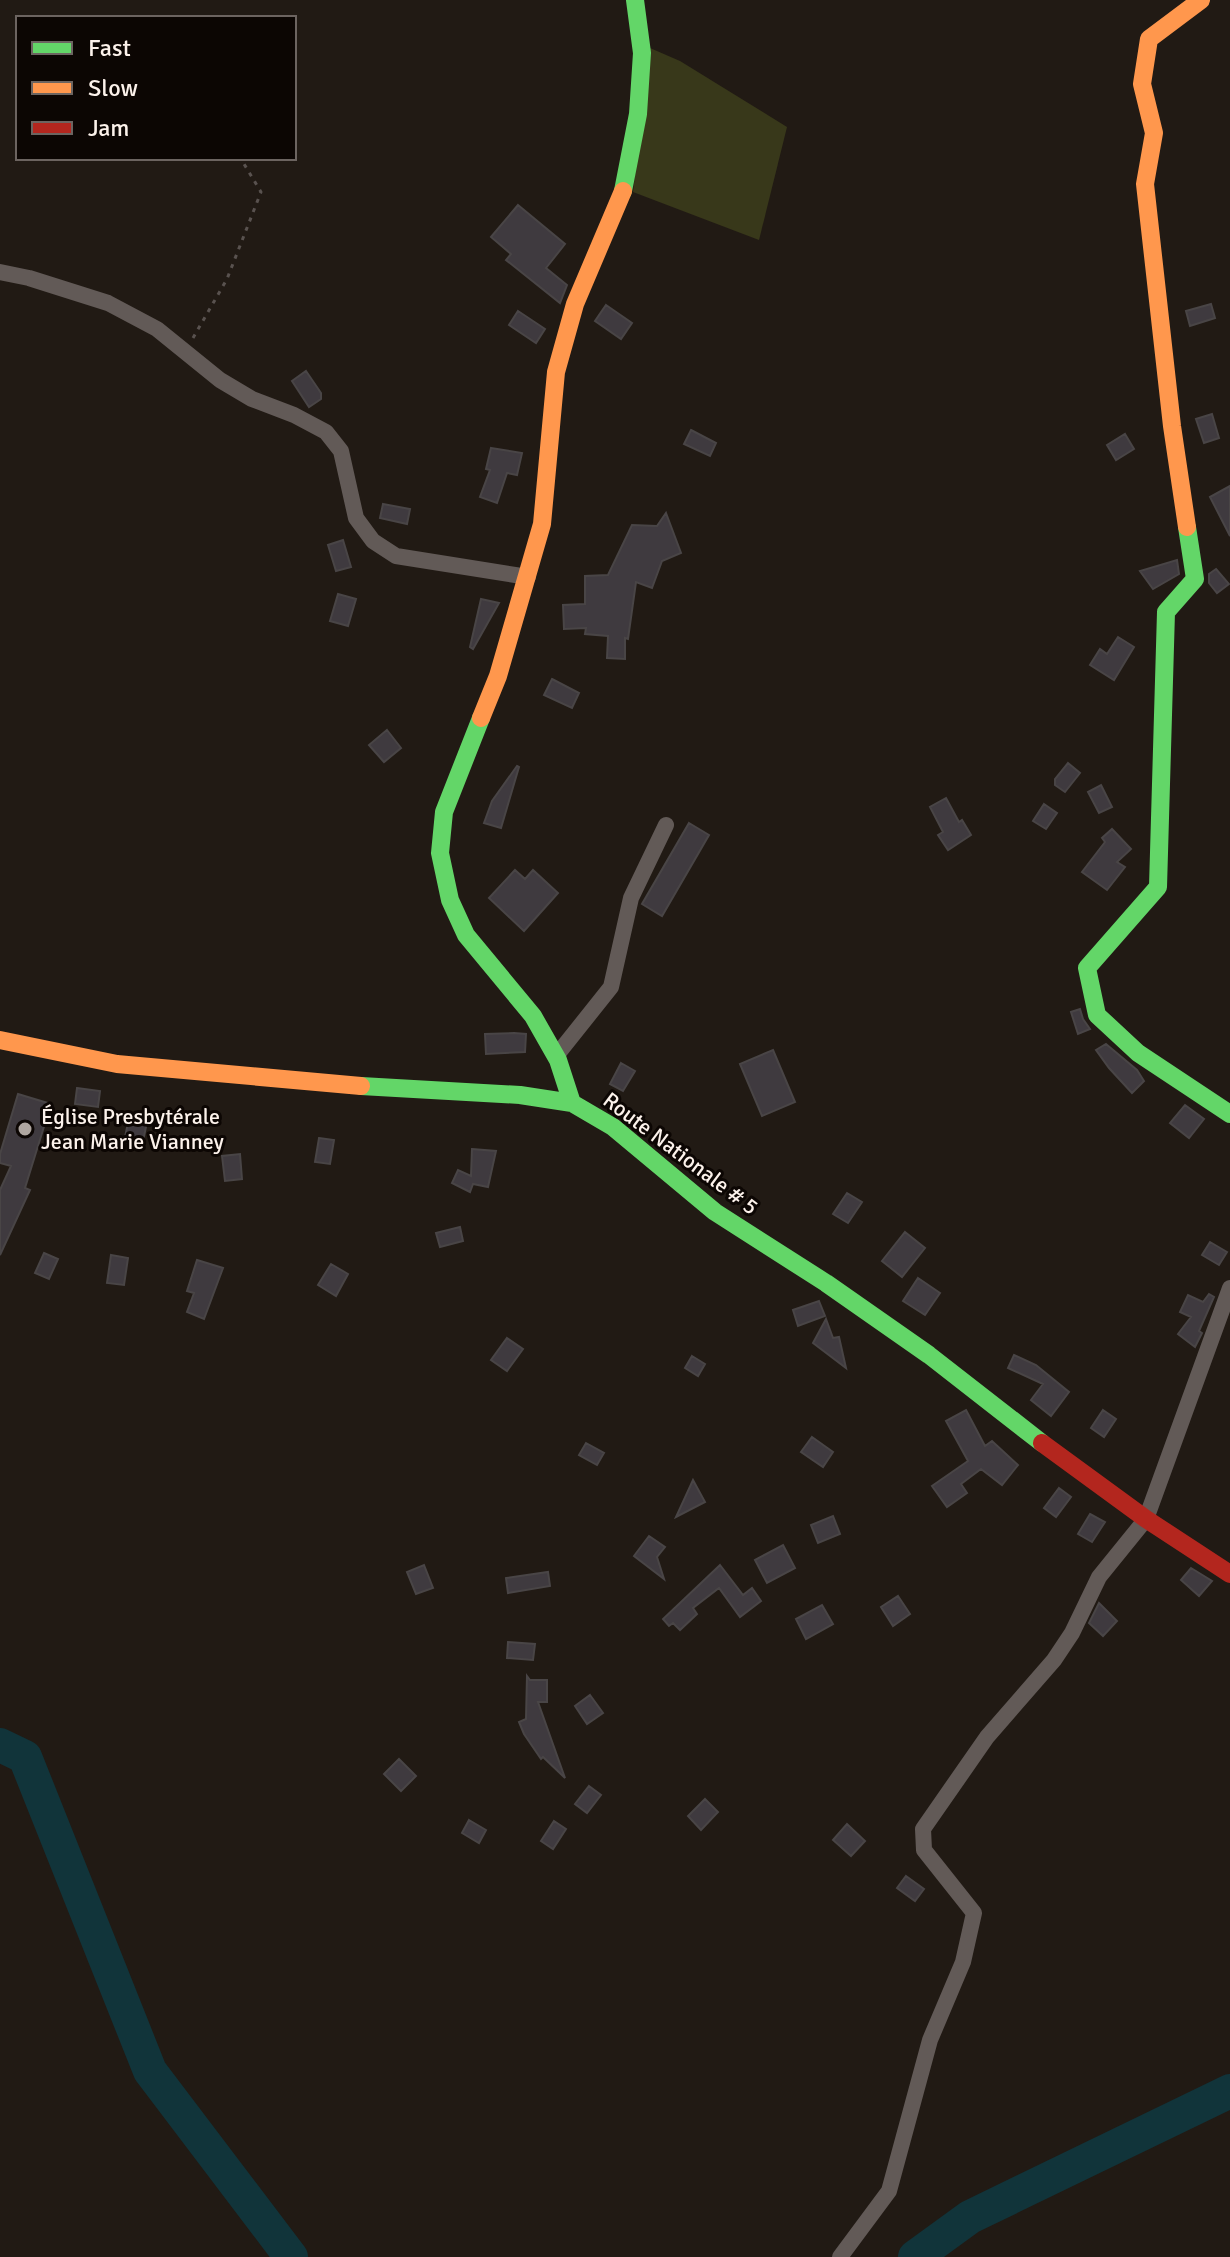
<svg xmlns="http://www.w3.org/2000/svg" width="1230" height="2257" font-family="Signika,sans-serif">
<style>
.green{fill:#38381a}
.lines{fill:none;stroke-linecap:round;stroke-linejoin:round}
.river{stroke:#11343a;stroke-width:34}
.building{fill:#3f3a3f;stroke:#494546;stroke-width:2}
.path{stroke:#59524f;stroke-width:3;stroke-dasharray:4 6;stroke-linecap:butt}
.street{stroke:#625a57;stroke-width:16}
.fast{stroke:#63d668;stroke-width:18}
.slow{stroke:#ff974d;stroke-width:18}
.jam{stroke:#b3261e;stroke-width:18}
.poi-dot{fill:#afa6a0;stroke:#0c0603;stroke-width:3}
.labels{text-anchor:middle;stroke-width:6;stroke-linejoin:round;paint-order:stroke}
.poi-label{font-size:22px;fill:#fcf2eb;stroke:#0c0603;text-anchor:start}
.street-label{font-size:22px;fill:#fcf2eb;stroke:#0c0603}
</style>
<rect width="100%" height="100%" fill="#211a14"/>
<!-- green -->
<path class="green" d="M650,48L680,61L787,127L759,240L633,192Z"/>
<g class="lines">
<!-- river -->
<path class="river" d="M0,1745L25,1757L150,2071L291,2257
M915,2257L970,2217L1230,2091"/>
</g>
<!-- building -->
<path class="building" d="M518,205L565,244L546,268L567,285L560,303L506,260L511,254L491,237Z
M1211,304L1215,318L1190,326L1186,311Z
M606,305L632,323L621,339L595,321Z
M518,311L545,329L536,343L509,325Z
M306,371L321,393V399L309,407L292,381Z
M1212,414L1219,438L1204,443L1196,419Z
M691,430L716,443L710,456L684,444Z
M1125,434L1134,449L1116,460L1107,445Z
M491,448L522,453L517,475L507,473L497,503L480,497L490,470L486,469Z
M1230,486V536L1210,497Z
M383,504L410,509L407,524L380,518Z
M666,513L681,553L662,561L652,588L636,582L628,639L625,638V659L607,658L608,636L585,634L586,628L564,629L563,605L585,604V576L608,575L632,525L657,526Z
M343,540L351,567L336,571L328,545Z
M1177,560L1179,574L1153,589L1140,571Z
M1216,569L1229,584L1217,593L1209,583V574Z
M338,594L356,599L348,626L330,621Z
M481,599L499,603L473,649L470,647Z
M1118,637L1134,647L1114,680L1090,665L1100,649L1107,654Z
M552,679L579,693L572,708L544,695Z
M387,730L401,748L384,762L369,745Z
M1068,763L1080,773L1065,792L1055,785V779Z
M517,766L519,767L501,828L484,823L492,801Z
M1101,785L1112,807L1099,813L1088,792Z
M946,798L959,822L962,820L971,835L948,850L938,835L943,832L930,807Z
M1044,804L1057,813L1046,829L1033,821Z
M689,823L709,835L662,916L642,904Z
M1112,829L1131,849L1117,862L1125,867L1107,890L1082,872L1105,842L1102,838Z
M515,870L525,879L533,870L558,893L524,931L489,898Z
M1080,1009L1083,1019L1090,1029L1078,1034L1071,1012Z
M514,1033L526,1034L525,1052L486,1054L485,1034Z
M1106,1044L1137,1070L1144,1081L1132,1093L1109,1068L1096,1050Z
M773,1050L795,1102L762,1116L740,1064Z
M621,1063L635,1071L623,1091L610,1084Z
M77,1088L100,1091L98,1107L75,1104Z
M18,1094L51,1104L25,1188L30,1190L0,1255V1190L11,1166L0,1163V1154Z
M1185,1105L1204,1119L1189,1138L1170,1123Z
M129,1118L147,1122L142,1146L124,1142Z
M319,1138L334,1140L330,1164L315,1162Z
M472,1149L496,1151L488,1187L473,1184L470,1192L452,1183L458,1170L471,1176Z
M240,1154L242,1179L225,1181L222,1156Z
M847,1193L862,1202L848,1223L833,1214Z
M460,1227L463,1241L440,1247L436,1233Z
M905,1232L925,1248L902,1277L882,1261Z
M1210,1242L1227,1252L1219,1265L1202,1255Z
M44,1253L58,1259L49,1279L35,1273Z
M111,1255L128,1258L124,1285L107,1283Z
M197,1260L223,1268L204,1319L187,1312L194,1293L187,1291Z
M331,1264L348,1274L336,1296L318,1285Z
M918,1278L940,1293L925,1315L903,1301Z
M1209,1294L1214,1297L1199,1331L1202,1333L1195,1347L1178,1334L1191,1317L1180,1312L1188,1295L1203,1302Z
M819,1301L825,1316L798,1326L793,1310Z
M826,1319L833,1338L839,1337L846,1368L813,1343Z
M507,1338L523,1349L507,1371L491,1360Z
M1014,1355L1036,1365L1069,1392L1051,1416L1031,1400L1043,1384L1008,1368Z
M692,1356L705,1364L698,1376L685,1368Z
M966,1410L985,1446L992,1441L1018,1465L1002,1485L981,1469L961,1484L967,1493L947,1507L932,1486L968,1461L946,1421Z
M1103,1410L1116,1419L1104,1437L1091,1428Z
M812,1437L833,1452L823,1467L801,1452Z
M586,1443L604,1453L597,1465L579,1455Z
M693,1480L705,1502L676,1517Z
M1059,1488L1071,1497L1056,1517L1044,1508Z
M1090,1514L1105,1522L1092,1542L1078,1534Z
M833,1516L840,1534L818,1543L811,1525Z
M649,1536L665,1547L657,1557L664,1579L634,1556Z
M783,1545L795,1568L767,1583L755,1560Z
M424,1565L433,1588L416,1594L407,1572Z
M720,1565L743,1595L752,1588L761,1601L740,1617L719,1588L693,1608L697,1614L680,1630L673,1623L669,1626L663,1619Z
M1191,1568L1212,1581L1199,1596L1181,1580Z
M548,1572L550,1586L508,1593L506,1578Z
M898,1596L910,1614L893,1626L881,1607Z
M1099,1603L1117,1621L1103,1636L1089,1623Z
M822,1605L833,1624L806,1639L796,1619Z
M508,1642L535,1644L533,1660L507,1658Z
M527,1676L530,1680H547V1702H538L565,1778L543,1757L541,1759L524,1734L519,1722L526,1719Z
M590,1695L603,1713L587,1724L575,1706Z
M399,1759L416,1776L401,1791L384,1774Z
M589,1786L601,1795L587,1813L575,1804Z
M705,1799L718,1812L701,1830L688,1816Z
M469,1820L486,1830L479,1843L462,1833Z
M554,1821L566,1829L553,1849L541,1841Z
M847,1824L865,1841L851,1856L833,1840Z
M906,1876L924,1889L915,1901L897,1888Z"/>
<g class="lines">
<!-- path -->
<path class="path" d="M193,338L227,279L261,192L241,159"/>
<!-- street -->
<path class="street" d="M0,272L29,278L108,303L157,329L220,380L252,399L294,415L326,432L341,451L356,518L373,541L396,556L528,577
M556,1056L611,987L631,898L666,825
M840,2257L889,2191L930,2040L963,1962L974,1913L924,1850L923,1829L987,1737L1054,1660L1072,1633L1099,1577L1146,1519L1230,1288"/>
<!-- fast -->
<path class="fast" d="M623,191L638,114L642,53L635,0
M1187,527L1195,579L1166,612L1158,887L1087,968L1097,1015L1138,1053L1230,1114
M481,718L444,812L440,853L450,900L466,935L533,1016L558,1060L572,1103
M361,1086L520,1095L572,1103L613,1127L715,1212L826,1283L929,1355L1042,1443"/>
<!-- slow -->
<path class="slow" d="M1187,527L1172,426L1145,184L1154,133L1142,84L1149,39L1201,0
M481,718L498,676L542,524L556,372L575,304L623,191
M0,1040L117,1064L361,1086"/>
<!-- jam -->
<path class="jam" d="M1042,1443L1146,1519L1230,1574"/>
</g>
<!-- markers -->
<circle class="poi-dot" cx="25" cy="1129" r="8"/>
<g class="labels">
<!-- poi labels -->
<g class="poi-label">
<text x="41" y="1124">Église Presbytérale<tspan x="41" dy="25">Jean Marie Vianney</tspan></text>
</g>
<!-- street labels -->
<g class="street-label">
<text transform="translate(681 1153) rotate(37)" y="8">Route Nationale # 5</text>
</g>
</g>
<!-- legend -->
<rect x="16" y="16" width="280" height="144" fill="#0c0603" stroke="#6c6460" stroke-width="2"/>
<rect x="32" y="42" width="40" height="12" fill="#63d668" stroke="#6c6460" stroke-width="2"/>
<text x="88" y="56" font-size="24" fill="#fcf2eb">Fast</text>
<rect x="32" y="82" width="40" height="12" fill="#ff974d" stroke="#6c6460" stroke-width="2"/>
<text x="88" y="96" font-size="24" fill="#fcf2eb">Slow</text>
<rect x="32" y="122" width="40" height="12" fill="#b3261e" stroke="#6c6460" stroke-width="2"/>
<text x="88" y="136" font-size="24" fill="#fcf2eb">Jam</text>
</svg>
